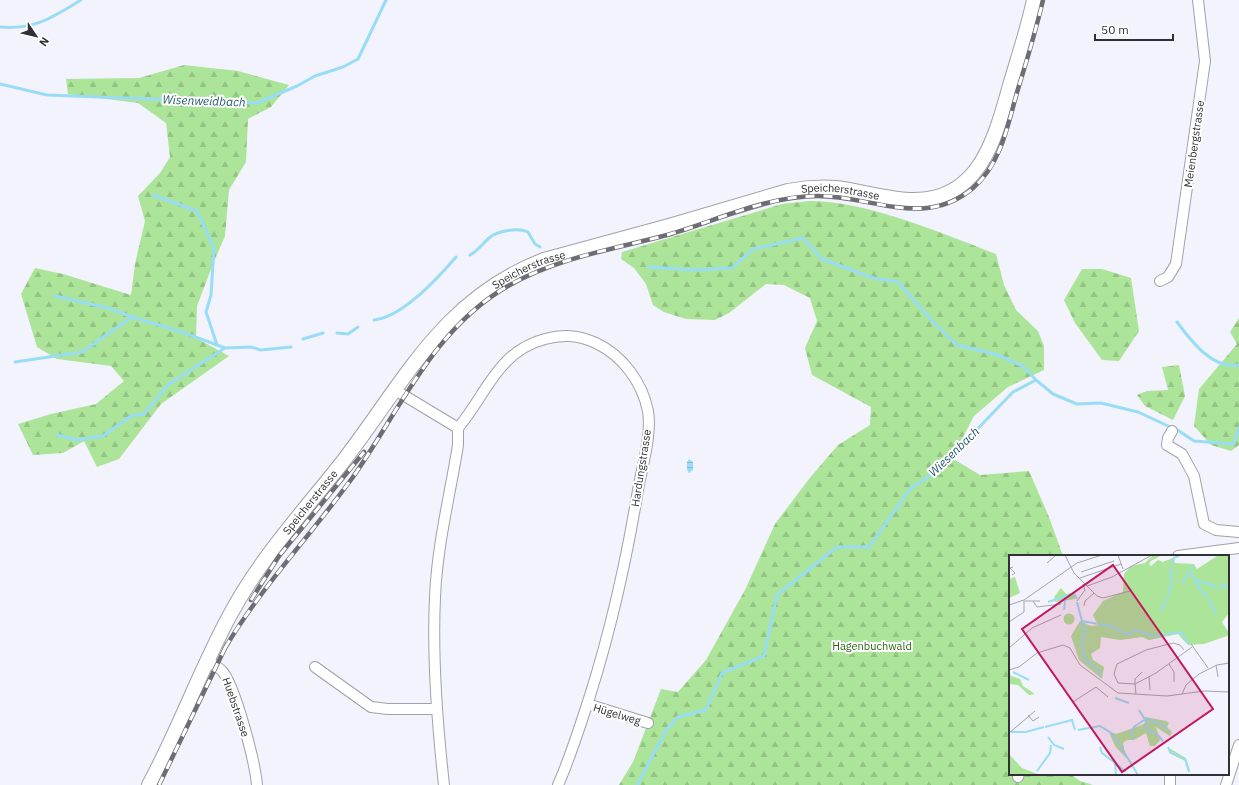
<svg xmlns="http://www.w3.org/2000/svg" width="1239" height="785" font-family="'IBM Plex Sans',sans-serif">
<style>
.forest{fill:url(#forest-firs)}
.water{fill:url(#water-rules)}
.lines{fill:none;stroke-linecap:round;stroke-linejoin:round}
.stream{stroke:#98ddf5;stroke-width:3}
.street-casing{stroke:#a1a1aa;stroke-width:12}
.secondary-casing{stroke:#a1a1aa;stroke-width:16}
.street{stroke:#fff;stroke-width:10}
.secondary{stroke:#fff;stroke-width:14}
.rail-casing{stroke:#6d6d73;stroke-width:4.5}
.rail{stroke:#fff;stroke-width:3;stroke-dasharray:9;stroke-linecap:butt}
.labels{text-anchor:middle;stroke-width:4;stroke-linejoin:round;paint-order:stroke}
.street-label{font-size:11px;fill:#313135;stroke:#fff}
.park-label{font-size:11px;fill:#2e6615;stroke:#fff}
.water-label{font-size:12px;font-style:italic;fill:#24596a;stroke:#fff}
.inset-river{fill:none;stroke:#98ddf5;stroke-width:2}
.inset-road{fill:none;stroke:#a5a5ac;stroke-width:1}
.view{fill:#c2185b;fill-opacity:0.15;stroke:#c2185b;stroke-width:2}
.inset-edge{fill:none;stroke:#313135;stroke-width:2}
</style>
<defs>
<pattern id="forest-firs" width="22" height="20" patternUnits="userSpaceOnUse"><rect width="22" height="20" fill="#ace499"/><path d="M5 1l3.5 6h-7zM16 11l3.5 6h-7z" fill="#94c484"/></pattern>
<pattern id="water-rules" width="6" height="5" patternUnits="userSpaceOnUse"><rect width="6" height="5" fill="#98ddf5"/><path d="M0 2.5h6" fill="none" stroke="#83bed3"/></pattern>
</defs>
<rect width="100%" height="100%" fill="#f2f3fc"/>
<!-- forest -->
<path class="forest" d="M184,65L238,71L289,85L271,107L248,119L246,162L229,190L225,236L213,264L197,306L196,338L229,356L161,404L119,459L97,467L84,441L63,453L33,455L18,424L51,414L96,404L124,381L111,366L57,359L37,347L21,294L35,268L63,274L131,295L135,264L145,221L138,196L160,173L170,157L166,123L138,103L68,94L66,79L139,78Z
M809,201C864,200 944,234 996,254L1004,285L1016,310L1038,331L1044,346V370L1008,387L974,416L952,458L980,475L1029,471L1049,517L1063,556H1010V774H1070L1080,781L1093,785H619L633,762L661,689L678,692L706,660L745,590L775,524L809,479L838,445L870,425L871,407L812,375L805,348L817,321L810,298L784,285L766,284L729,313L715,320L686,319L664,312L653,305L646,284L634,268L621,259L622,252L782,204Z
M1082,269H1102L1131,278L1139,331L1119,361L1102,360L1075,323L1064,300Z
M1239,318V445L1231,451L1211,445L1194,426L1199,389L1237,344L1230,332Z
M1179,365L1185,396L1173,420L1145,406L1137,395L1147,391L1168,390L1162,367Z"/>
<!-- water -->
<path class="water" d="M689,459L693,462V470L689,473L687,470V462Z"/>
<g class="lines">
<!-- stream -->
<path class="stream" d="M0,27C35,30 53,17 81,0
M0,84L47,95L257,103L297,86L315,76L343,67L358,59L386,0
M153,195L197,211L214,248L211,295L206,312L217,345
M470,255C478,251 482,244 489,238C497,231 518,227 528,232L535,244L540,247
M649,267L693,270L732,268L753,249L803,238L822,259L873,278L898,282L935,324L957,345L995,354L1023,366L1036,380L1053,394L1077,404L1101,403L1138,412L1179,431L1194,441L1234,444L1239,428
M55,296L108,308L132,317
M374,320C402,317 438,278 456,257
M1177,322C1191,341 1213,370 1239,365
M337,333L348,334L358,327
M303,339L323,333
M15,362L82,352L132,317L182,332L225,348
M57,435L77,440L103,436L131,416L144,414L169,384L225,348L251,347L261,350L291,347
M637,785L667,729L678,717L706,710L722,673L764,656L777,595L837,547H869L910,489L937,471L1013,392L1036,380"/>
<!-- street casing -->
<g class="street-casing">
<path id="street" d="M1160,281L1168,277L1176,264L1205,61L1198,0
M395,390L458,428V445C450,495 437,546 435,597C432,660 437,722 444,785
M458,428C486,395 498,351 545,339C563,334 578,335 596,343C623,356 642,382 648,411C652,434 642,467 638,490C625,569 607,647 581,723C574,744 567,765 558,785
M1172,431L1168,438L1167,445L1182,454L1194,476L1204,524L1216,530L1239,532
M1178,556L1239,548
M207,661C213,664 219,667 223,672C236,689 255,762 257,785
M315,667L371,707L388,709H436
M587,704L648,723
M1170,774V785
M1018,777L1019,774
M1226,785L1239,745"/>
</g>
<!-- secondary casing -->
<g class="secondary-casing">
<g id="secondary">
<path id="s1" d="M149,785C179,730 200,670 230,615C259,560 303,512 341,464C404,383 442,299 544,260L669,226L788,191C804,188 820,187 836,188C862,191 888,200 914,200C982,200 996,134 1011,82C1019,55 1028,28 1034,0"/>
</g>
</g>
<!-- street -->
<use href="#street" class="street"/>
<!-- secondary -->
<use href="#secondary" class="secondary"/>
<!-- rail casing -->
<g class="rail-casing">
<path id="rail" d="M251,600L279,556L364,452
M225,648C262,586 311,535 353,477C400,410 434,328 508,286C556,258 614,249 667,235C716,221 766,196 818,196C872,196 925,229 973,188C1002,163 1008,123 1018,89C1027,60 1036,30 1043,0
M159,785L227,644"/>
</g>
<!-- rail -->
<use href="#rail" class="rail"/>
</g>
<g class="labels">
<!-- street labels -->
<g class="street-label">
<text transform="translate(1194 144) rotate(-82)" y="4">Meienbergstrasse</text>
<text dy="4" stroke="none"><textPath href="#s1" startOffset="975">Speicherstrasse</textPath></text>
<text dy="4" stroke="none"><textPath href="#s1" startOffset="651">Speicherstrasse</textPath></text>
<text transform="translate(641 468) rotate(-81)" y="4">Hardungstrasse</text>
<text dy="4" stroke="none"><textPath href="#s1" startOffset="327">Speicherstrasse</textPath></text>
<text transform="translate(236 707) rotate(71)" y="4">Huebstrasse</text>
<text transform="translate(617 714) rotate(17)" y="4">Hügelweg</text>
</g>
<!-- park labels -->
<g class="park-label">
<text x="872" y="650">Hagenbuchwald</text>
</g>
<!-- water labels -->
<g class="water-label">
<text transform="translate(204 101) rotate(2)" y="4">Wisenweidbach</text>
<text transform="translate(954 452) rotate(-44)" y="4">Wiesenbach</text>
</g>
</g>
<!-- overview -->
<g transform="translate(1009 555)">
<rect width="220" height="220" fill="#f2f3fc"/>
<path d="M144,0H153L142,6L140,9L142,11L149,5L154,7L164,3L166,8L185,9L188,14L208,1L220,0V58L213,67L220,78L218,81L195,89L179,90L169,79L140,85L133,82L111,85L92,82L91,93L82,99L84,105L95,112L93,124L70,105L62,81L71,66L82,71L89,70L84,60L94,46L114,37L115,19L122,11L136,8ZM52,33L57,39L66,38V44L46,47L45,42ZM54.5 64a5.5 5.5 0 1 1 11 0a5.5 5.5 0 1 1-11 0ZM0,118L2,121L11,124L14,131L26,139L20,140L9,130L0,129ZM136,162L157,166L160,168L158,172L163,177L161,181L147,172L151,185L146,191H141L137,178L125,185H118L114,188L117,203L106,191L100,177L107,179L133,170L137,167ZM160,193L177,203L182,218L176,206L160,198ZM0,199L13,213L31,220H0Z" fill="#ace499"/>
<path d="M6,22L11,38L0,43V24Z" fill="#ace499"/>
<path class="inset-river" d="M163,10L165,3L171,0M183,11L181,16L191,35L199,42M187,25L207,32M173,29L179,18M209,33L216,30L220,34M159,41L163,26L162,13M54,43L56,47L55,55M200,44L207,59M39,47L65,38L68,44M68,47L76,78L73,90L76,105L85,111L92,120M151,57L158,44M73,66L106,72L109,76L119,79L127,75L144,81L172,77L180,89M4,117L20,125M106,143L120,148M130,155L135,163L155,170L159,175M136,164L139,176L148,179L154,186M36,172L63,165L66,175M69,175L91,171L104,179L129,220M2,177H17L35,172M39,182L45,190L55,194M124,184L122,177L125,172L135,165M91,192L93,198L106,208L107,220M159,192L161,197L176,204L180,217M106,208L117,217M28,216L41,198L42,190"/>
<path class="inset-road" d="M56,0L65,18L88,41L94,43L121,36M109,0L114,14M38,8L47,0M72,17L105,6M3,20L6,18L1,13L4,12M71,23L112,9M78,31L103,22L143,0M16,46H31M24,46L28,52L52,49M68,46L76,35L74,29M0,50L15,45L68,8L93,0M75,51L76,46L85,38M0,67L15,57V45M182,89L199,113M0,93L23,73L52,60M160,109L165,117V127M207,110L209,122M0,115L10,112L28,98L54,90L61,93L71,110L109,138L158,141L195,136L220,137M133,117L126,124V129L109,128L105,119L108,109L137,95L164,88L171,90L175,95M140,122L141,135M127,139L126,129L147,118L183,92M173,139L177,130L190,119L208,110L220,108M64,147L87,132L99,142M19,160L24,166L30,162M0,178L26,156"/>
<path class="view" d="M104,10L204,154L113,217L13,74Z"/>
<rect width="220" height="220" class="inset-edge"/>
</g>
<!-- north arrow -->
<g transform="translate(36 36) rotate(125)" stroke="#ffffff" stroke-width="3" paint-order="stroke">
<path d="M0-3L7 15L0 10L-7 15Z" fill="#313135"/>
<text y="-6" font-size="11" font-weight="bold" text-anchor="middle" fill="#313135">N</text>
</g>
<!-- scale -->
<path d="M1095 34v6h78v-6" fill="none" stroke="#313135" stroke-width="2"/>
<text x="1101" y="34" font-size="12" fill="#313135" stroke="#ffffff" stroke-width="3" paint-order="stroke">50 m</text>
</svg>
